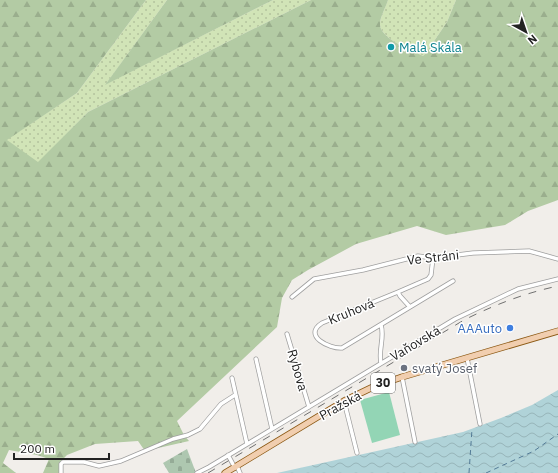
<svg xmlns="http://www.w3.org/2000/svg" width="558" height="473" font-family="'IBM Plex Sans',sans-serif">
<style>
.grass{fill:url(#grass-dots)}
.forest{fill:url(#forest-firs)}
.cemetery{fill:url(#cemetery-stones)}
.pitch{fill:#93d5b5}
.water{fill:url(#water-waves)}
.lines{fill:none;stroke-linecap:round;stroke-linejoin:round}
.ferry{stroke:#537b97;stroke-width:1;stroke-dasharray:5 4;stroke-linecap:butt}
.minor-casing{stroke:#9f9f9f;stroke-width:5}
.primary-casing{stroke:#8c5914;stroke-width:7}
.minor{stroke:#fff;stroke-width:3.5}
.primary{stroke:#f1ceaf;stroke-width:5.5}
.rail{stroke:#707070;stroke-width:1;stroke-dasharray:8 8;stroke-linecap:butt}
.culture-dot{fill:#0f9aa8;stroke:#fff;stroke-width:1.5}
.shop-dot{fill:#3f7fe0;stroke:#fff;stroke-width:1.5}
.worship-dot{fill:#6b7280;stroke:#fff;stroke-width:1.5}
.labels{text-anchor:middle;stroke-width:3;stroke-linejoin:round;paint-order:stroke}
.shield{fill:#fff;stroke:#646464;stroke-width:1}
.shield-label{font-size:12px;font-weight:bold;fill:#222}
.culture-label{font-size:13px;fill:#0d838f;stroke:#fff;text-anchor:start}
.street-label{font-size:13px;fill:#222;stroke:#fff}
.shop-label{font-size:13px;fill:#366cbe;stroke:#fff;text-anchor:end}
.worship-label{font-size:13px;fill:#5b616d;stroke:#fff;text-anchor:start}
</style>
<defs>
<pattern id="grass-dots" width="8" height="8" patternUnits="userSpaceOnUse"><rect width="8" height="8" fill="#d1e4b7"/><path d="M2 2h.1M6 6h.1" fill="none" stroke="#b3c39d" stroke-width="1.8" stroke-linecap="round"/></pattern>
<pattern id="forest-firs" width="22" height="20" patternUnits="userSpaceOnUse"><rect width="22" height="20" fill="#b3cba4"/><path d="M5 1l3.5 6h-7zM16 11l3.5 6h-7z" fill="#9aae8d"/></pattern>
<pattern id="cemetery-stones" width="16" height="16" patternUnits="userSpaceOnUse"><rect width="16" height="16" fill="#aec7b0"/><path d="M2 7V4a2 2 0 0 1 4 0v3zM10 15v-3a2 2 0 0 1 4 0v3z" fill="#95ab97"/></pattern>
<pattern id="water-waves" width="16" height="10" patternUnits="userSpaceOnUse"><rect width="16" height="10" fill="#b0d3d8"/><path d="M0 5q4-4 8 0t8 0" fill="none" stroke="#97b5b9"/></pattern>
</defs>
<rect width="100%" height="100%" fill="#f1eeea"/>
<!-- grass -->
<path class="grass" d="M146,0H167L106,84L273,0H311L88,112L38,163L6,140L77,93Z
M388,0H456L447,22L426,53L423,56C412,51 379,38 380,24C380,18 386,6 388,0Z"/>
<!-- forest -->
<path class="forest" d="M0,0H146L77,93L7,140L38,162L88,112L311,0H388C386,7 380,17 380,24C379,38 412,51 423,56L426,53L447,22L456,0H558V200L528,211L505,225L446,235L417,226L356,244L308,270L292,280L282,298L277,327L177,421L184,435L189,441L145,451L138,441L95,444L67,455L61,461L59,473H43L49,459L37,455L9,450L3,463L16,473H0Z
M167,0H273L105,85Z"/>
<!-- cemetery -->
<path class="cemetery" d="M187,449L196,473H169L163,463Z"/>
<!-- pitch -->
<path class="pitch" d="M389,392L400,435L372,443L360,400Z"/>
<!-- water -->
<path class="water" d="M558,390V473H277L463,432L501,418L532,405Z"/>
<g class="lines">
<!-- ferry -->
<path class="ferry" d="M469,473L472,429
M486,473L534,451L558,434"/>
<!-- minor casing -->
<g class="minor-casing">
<path id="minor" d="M398,292L428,279L431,275L433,258
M292,297L314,279L363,270L418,256L433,258L473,253L529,251L558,259
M410,307L400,296L398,292L322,323C302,336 330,349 342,348L453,281
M381,325C385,337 378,350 381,363
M287,334L309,407
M467,358L480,424
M256,359L272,429
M402,377L415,442
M232,378L247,444
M344,401L357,453
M228,455L235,468
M237,466L240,473
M61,473V464L63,462H84L99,466L121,461L173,439L188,435L200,429L221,404L235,395
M197,473L209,467L455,319L518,289L558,279"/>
</g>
<!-- primary casing -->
<g class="primary-casing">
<path id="primary" d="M225,473L344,401L373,387L402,377L558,331"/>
</g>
<!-- minor -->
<use href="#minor" class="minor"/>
<!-- primary -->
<use href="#primary" class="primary"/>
<!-- rail -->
<path class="rail" d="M208,473L464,320C494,305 525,293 558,286"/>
</g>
<!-- markers -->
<circle class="culture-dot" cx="391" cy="47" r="4"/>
<circle class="shop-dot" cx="510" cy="328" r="4"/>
<circle class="worship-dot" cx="404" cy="368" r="4"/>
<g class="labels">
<!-- shield labels -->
<rect class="shield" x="371" y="373" width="24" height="20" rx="3"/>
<g class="shield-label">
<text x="383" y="387">30</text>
</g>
<!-- culture labels -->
<g class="culture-label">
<text x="399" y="52">Malá Skála</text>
</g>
<!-- street labels -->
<g class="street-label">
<text transform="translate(433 257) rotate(-6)" y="5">Ve Stráni</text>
<text transform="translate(351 311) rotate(-22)" y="5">Kruhová</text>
<text transform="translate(415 343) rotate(-31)" y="5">Vaňovská</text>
<text transform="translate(298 370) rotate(74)" y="5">Rybova</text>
<text transform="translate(340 405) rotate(-29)" y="5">Pražská</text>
</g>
<!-- shop labels -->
<g class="shop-label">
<text x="502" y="333">AAAuto</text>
</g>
<!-- worship labels -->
<g class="worship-label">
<text x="412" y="373">svatý Josef</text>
</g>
</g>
<!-- north arrow -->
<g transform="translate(526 32) rotate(140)" stroke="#ffffff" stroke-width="3" paint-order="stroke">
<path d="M0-3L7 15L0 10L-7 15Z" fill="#222222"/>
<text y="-6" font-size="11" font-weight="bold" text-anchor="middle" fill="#222222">N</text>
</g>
<!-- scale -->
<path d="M14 453v6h95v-6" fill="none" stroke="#222222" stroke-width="2"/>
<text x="20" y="453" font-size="12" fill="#222222" stroke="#ffffff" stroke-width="3" paint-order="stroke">200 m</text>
</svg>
